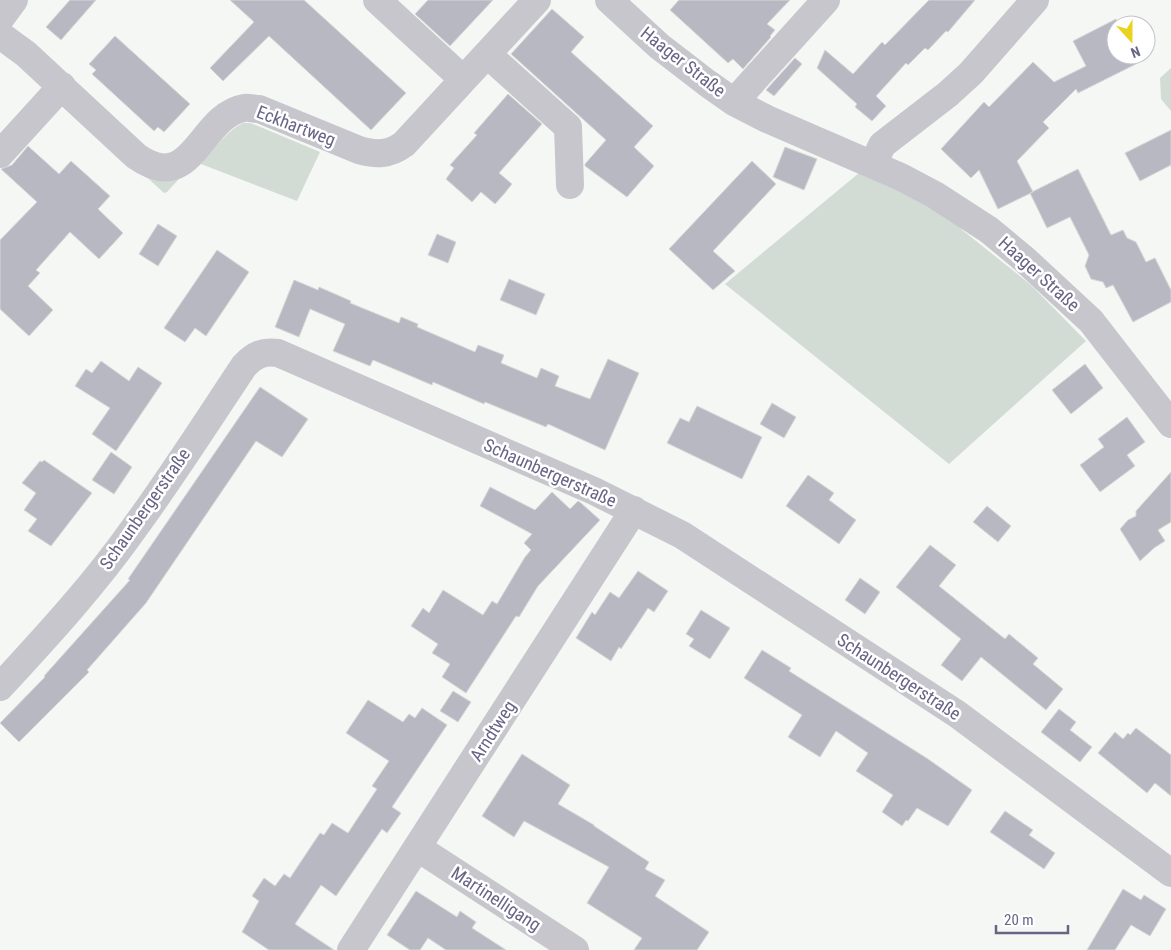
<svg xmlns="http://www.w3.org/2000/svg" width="1171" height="950" font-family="'Roboto Condensed',sans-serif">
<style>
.green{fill:#d2dcd5}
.building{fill:#b8b8c3;stroke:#d6d8d6}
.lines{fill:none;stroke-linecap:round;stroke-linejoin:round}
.minor{stroke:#c7c6cd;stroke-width:28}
.labels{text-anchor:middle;stroke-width:5;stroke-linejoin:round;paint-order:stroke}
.street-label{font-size:18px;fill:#676486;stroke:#fff}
</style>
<rect width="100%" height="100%" fill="#f4f7f3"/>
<!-- green -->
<path class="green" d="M1171,68V111L1161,99L1160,78Z
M243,123H250L258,126L320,152L297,201L201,164C213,151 226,131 243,123Z
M189,168L167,192L164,193L140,171Z
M859,173L868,178L876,177L964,225L961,229L1031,285L1086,341L949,464L725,284Z"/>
<!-- building -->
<path class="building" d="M70,0H96L61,40L46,27Z
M230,0H304L406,93L371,130L269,36L223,81L210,68L254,22Z
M428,0H493L450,46L415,14Z
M679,0H790L767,24L775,30L770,36L771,37L743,69L733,59L728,63L670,10Z
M929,0H975L948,32L946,31L928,50L925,48L908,65L906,63L876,96L886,106L872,121L855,107L857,104L817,68L825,50L853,74L882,42L885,45Z
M552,9L584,37L571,52L653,126L634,147L654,166L627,197L585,166V164L606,140L511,54Z
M1116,19L1119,25H1116V55H1134L1138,63L1078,93L1076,89L1043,122L1049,128L1017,161L1033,192L998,209L979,170L971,178L941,149L984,102L989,107L1033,62L1054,82L1086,66L1073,41Z
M115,36L190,104L164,132L158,127L154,131L92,74L96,70L89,64Z
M795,58L802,64L774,96L766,90Z
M508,94L542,124L499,173L512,184L504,194L495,204L481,192L472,202L446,179L454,168L450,165L477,135L474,133Z
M1171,130V165L1140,181L1125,153Z
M28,146L59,174L71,161L110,196L98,209L123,233L99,259L70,232L36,270L40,273L28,286L53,310L29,336L0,309V240L37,202L1,169L12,165Z
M785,147L817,159L804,190L773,177Z
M752,161L776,184L713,251L735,271L713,290L669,249Z
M1078,169L1111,235L1123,230L1127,238L1136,242L1146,262L1155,258L1171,290V302L1133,322L1113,285L1106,288L1103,282L1091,279L1085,266L1089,255L1070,217L1047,228L1030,193Z
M158,224L177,236L158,266L139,254Z
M437,234L456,242L448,263L428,255Z
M217,250L249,272L206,336L195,328L185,342L164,328Z
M509,279L545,294L536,315L500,300Z
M294,280L318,290L319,287L351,301L350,303L399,323L401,317L418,324L417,327L475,352L478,345L504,355L501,363L537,378L541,368L559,376L555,386L590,399L608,359L639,373L605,450L548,424L546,427L485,402L484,404L433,382L432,385L373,360L370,366L333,351L345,324L310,309L299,337L275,327Z
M101,361L129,381L138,367L162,383L116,451L92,434L110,408L75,386L86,369L92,373Z
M1085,364L1103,388L1071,414L1052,390Z
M260,387L308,419L282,457L256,441L146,603L87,670L89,672L19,742L0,723L45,677L44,676L130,580L128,579Z
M772,403L796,417L784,438L760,424Z
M697,406L762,437L742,479L667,443L680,418L689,422Z
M1127,417L1145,442L1127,455L1135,466L1100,492L1080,465L1104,447L1098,439Z
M111,452L132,467L114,494L92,480Z
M44,460L92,493L51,546L28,531L37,519L24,510L36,493L22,483L40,461L42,462Z
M1171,472V522L1158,530L1165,541L1154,548L1140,561L1120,529L1128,520L1136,516V511Z
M808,475L834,493L829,500L856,520L839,544L786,506Z
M490,487L535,510L552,492L570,509L578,501L581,503L600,520L538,586L519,617L516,616L466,693L442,677L450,664L432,653L438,644L411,626L423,608L429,613L443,590L483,615L492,601L497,604L525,557L531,550L524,543L532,534L480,506Z
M987,506L1011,526L998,542L973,522Z
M930,545L956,565L939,586L1005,639L1009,634L1038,658L1033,664L1063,689L1046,710L981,657L962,681L941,665L961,639L896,587Z
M638,571L668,591L654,612L648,608L621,649L619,647L611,661L576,638L592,612L595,615L610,592L619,598Z
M860,578L880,592L865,614L845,600Z
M701,610L730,628L710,659L689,646L694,639L686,634Z
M762,650L791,668L789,671L928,759L972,790L948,826L917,808L908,821L906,820L902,826L882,812L893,795L856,771L868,753L836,731L820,757L788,737L802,715L744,678Z
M453,691L471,702L458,722L440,711Z
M368,700L403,722L409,714L415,718L422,708L447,725L392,807L401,813L387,833L382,829L336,896L321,885L295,924L334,950H269L242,932L259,901L252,896L264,878L275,886L284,874L290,878L320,833L324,835L332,823L348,833L377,789L372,786L389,761L346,733Z
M1059,709L1076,722L1070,730L1092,747L1080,762L1041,732Z
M1136,728L1171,755V796L1155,783L1147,793L1098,753L1115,732L1123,739L1128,733L1130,735Z
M522,754L570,785L558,804L594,825V826L649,862L645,869L665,880L655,896L709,932L697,950H634L642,938L587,903L609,867L524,821L514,837L482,816Z
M1005,811L1033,830L1029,835L1055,853L1044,869L990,832Z
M1123,889L1141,900L1144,895L1166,909L1150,936L1131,925L1115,950H1087Z
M416,891L457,917L460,911L476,922L472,928L506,950H446L428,938L420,950H410L387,935Z"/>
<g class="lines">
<!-- minor -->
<path class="minor" d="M377,0L453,70
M609,0L659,46L707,83L734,102L767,119L901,177L935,195L989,230L1024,259L1091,321L1171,424
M0,19L14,0
M0,35L26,54L136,156C193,197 199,116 244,108C248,107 254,109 259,109L359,150C376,155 389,155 404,144L537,0
M487,54L568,127L570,185
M734,102L826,0
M0,154L62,86
M873,165L882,145L948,94L971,73L1035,0
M0,687C47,636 95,584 135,527C173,475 208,420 244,366C254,355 263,351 278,353L594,491L682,535L957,714L1171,873
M418,848L575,950
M351,950L634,510"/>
</g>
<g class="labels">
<!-- street labels -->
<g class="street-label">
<text transform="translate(683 62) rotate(38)" y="6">Haager Straße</text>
<text transform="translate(296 126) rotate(21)" y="6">Eckhartweg</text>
<text transform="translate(1039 274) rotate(42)" y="6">Haager Straße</text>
<text transform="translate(550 473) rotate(24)" y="6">Schaunbergerstraße</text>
<text transform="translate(145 509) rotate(-55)" y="6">Schaunbergerstraße</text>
<text transform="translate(899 677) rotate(33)" y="6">Schaunbergerstraße</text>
<text transform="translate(493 731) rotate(-57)" y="6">Arndtweg</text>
<text transform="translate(496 899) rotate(33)" y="6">Martinelligang</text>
</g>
</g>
<!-- north arrow -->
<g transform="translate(1131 40) rotate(159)"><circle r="24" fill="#ffffff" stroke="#c2c1cf"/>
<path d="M0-4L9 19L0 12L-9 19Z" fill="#ead31f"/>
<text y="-8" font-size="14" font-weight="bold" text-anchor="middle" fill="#676486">N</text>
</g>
<!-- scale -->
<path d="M996 925v8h72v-8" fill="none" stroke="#676486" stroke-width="2.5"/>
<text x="1004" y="925" font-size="15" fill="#676486" stroke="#ffffff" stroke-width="4" paint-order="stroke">20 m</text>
</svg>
